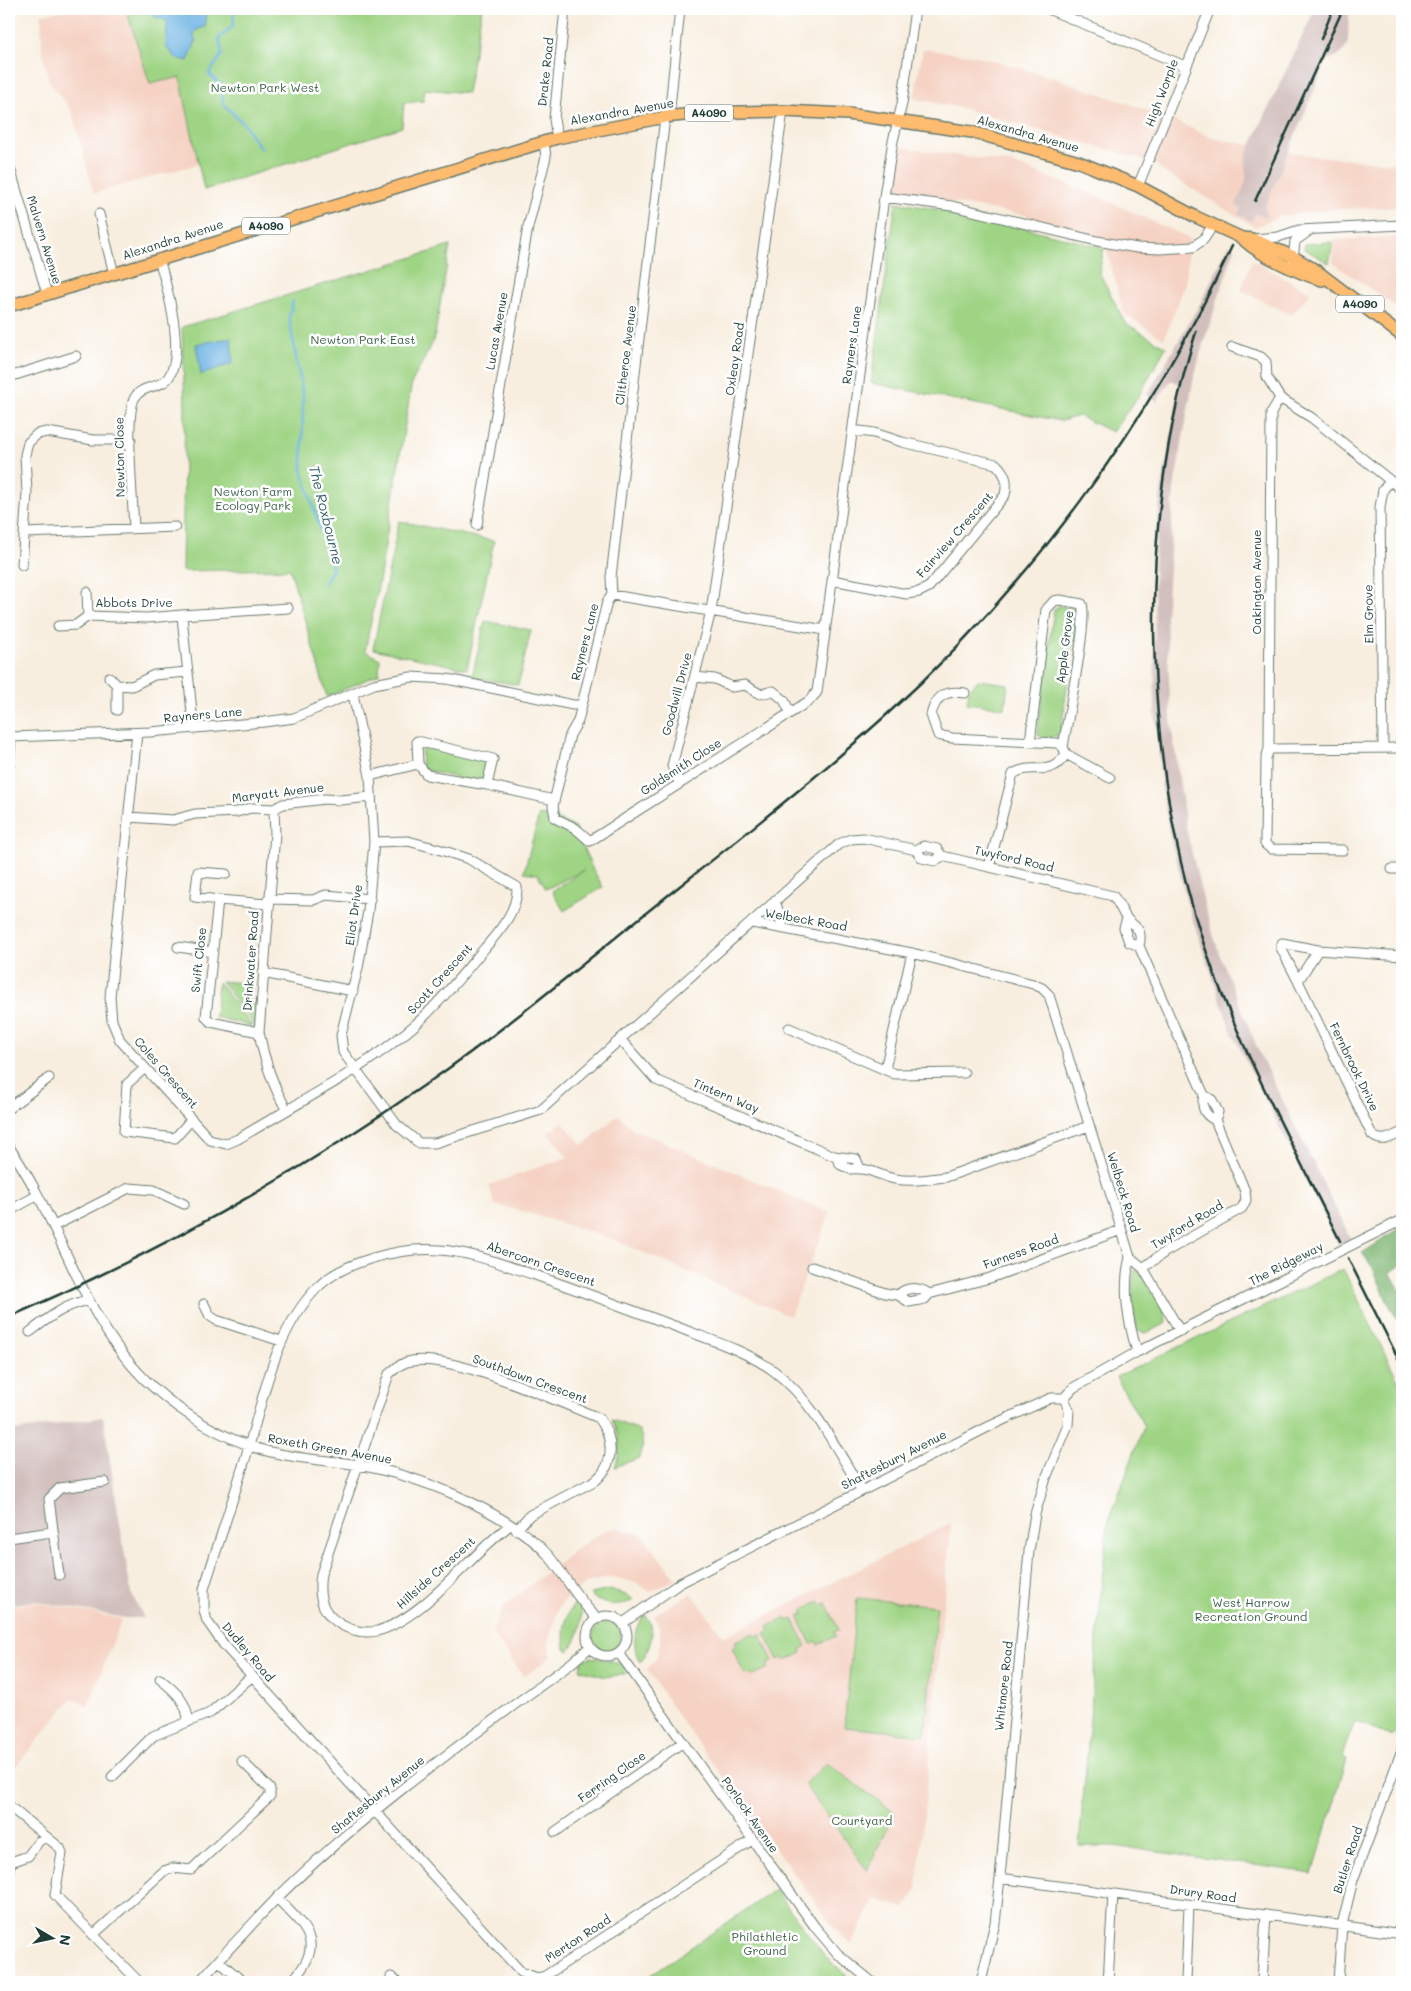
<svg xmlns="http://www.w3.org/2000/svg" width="1411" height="1991" font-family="Mali,sans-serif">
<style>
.built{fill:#f5d2c3}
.industrial{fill:#d1bfbd}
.green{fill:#9fd484;stroke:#5f885c}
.forest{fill:#7fb672;stroke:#4f7a53}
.water{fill:#6cb2e3;stroke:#46788c}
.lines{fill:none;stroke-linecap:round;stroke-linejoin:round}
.stream{stroke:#6cb2e3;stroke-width:2.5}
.minor-casing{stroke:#6b7b70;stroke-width:11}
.major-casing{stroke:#6b7b70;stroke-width:14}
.minor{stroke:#fff;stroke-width:9}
.major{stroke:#fdbc6f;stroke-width:11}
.rail{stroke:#1f3d34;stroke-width:2.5}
.labels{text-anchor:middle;stroke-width:5;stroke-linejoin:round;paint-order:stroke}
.shield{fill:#fff;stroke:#627771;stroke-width:1}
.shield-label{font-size:11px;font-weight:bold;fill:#1f3d34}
.street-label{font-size:12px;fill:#1f3d34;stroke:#fff}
.park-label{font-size:12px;fill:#3f6348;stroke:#fff}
.water-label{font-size:14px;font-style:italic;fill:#366069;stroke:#fff}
</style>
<rect width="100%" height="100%" fill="#fff"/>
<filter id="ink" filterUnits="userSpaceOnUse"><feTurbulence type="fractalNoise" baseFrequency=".02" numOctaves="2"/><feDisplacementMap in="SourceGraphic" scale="10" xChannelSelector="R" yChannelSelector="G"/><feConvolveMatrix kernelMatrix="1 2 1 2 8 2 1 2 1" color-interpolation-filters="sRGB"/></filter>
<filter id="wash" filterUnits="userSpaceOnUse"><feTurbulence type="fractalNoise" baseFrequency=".0096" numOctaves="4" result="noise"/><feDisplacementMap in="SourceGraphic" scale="20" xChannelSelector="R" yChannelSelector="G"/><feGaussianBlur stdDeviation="1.12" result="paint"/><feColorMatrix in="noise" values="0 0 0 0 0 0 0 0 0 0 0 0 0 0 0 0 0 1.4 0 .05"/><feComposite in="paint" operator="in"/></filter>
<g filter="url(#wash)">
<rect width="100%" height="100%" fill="#f8eedf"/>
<!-- built -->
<path class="built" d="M69,9H126L150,83L180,77L198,164L94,193L72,111L49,81L42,48L41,15Z
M923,49L977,56L1048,76L1158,114L1216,139L1315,156L1402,164V207L1335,209L1280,216L1255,227L1164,172L1155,163L965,109L914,99Z
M900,147L1011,163L1092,194L1189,238L1185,285L1164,339L1124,314L1104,240L1024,215L894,193Z
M1402,237V311L1333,263L1334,240Z
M1252,260L1311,293L1291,315L1241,290Z
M618,1115L633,1129L830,1213L790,1316L610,1238L522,1211L495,1205L489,1185L568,1157L548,1133L562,1122L583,1145Z
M951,1523L917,1889L905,1908L875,1899L851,1945L835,1929L678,1716L647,1669L656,1659L660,1645V1631L654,1615L692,1593L723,1637Z
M619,1528L642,1535L676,1579L650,1592L636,1583L614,1577L589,1582L568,1597L558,1608L548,1642L552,1656L524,1677L492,1632L504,1606L578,1548L605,1530Z
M34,1602L122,1619L88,1706L72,1698L9,1775V1607Z"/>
<!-- industrial -->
<path class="industrial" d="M1315,9H1352L1349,17L1348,41L1346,48L1340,55L1327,60L1265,207L1267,217L1255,214L1252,221L1238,215L1241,208L1236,205L1246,182V156Z
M1229,245L1235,248L1203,344L1193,382L1174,488L1166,617L1171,720L1186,828L1205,907L1219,953L1261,1057L1351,1239L1339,1245L1231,1031L1189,909L1168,828L1162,788L1155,713L1154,565L1160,498L1180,384L1171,380L1157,401L1147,395L1201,302Z
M103,1417L131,1593L144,1618H125L35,1601L9,1605V1432Z"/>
<!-- green -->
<path class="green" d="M126,9H482L467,93L425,89L423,101L404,103L402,127L204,190L180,77L150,84Z
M896,202L994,220L1104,248L1099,272L1125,323L1166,347L1138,397L1112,432L1079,416L1061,421L871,383Z
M1333,242L1329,263L1304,249L1305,244Z
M450,246L434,340L412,382L379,582L365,651L380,659L379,674L327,697L290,569L182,571L185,408L182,327Z
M399,521L494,541L467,669L373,649Z
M1059,606L1073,608L1077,611L1061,732L1059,735L1044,739L1038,735V726L1054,609Z
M485,621L531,630L518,685L472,677Z
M978,680L1008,684L1005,708L967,703L969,690Z
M422,747L487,758L482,784L421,769Z
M539,815L555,818L575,828L591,866L603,887L564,911L552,891L584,870L546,889L538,874L524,872Z
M221,981L253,984L250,1003L258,1004L256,1027Z
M218,982L252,1026L215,1017Z
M1343,1269L1402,1388V1727L1392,1736L1355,1721L1342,1756L1347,1759L1313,1873L1114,1846H1079L1107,1526L1144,1426L1116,1377Z
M1135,1270L1139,1271C1146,1282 1171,1312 1165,1324L1146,1333L1138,1331C1133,1318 1130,1283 1135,1270Z
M612,1420L637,1429C644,1434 644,1451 639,1458L615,1467C621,1451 620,1436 612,1420Z
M610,1590L626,1595L634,1600C620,1607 600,1606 590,1594Z
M857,1598L937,1606L925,1735L844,1727Z
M819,1601L821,1605L826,1603L839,1630L834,1632L836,1636L818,1645L816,1641L811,1644L798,1616L804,1614L802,1610Z
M579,1602C585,1616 579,1642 568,1651L565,1648C563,1631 564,1617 575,1603Z
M645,1615C658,1625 650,1652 640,1662C632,1650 633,1624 645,1615Z
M786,1618L788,1621L793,1619L806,1646L801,1649L802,1653L785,1661L783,1658L778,1660L765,1633L770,1630L768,1626Z
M593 1636a14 14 0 1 1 28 0a14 14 0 1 1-28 0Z
M753,1633L755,1637L760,1634L773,1661L767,1664L769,1668L751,1676L750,1673L745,1675L732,1648L737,1645L735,1641Z
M591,1657L621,1663L626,1670L625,1674L605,1677L580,1669L582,1661Z
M827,1763L895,1813L867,1870L804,1784Z
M775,1890L825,1956L846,1975L843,1982H640Z"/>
<!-- forest -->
<path class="forest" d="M1402,1227V1264L1390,1272L1402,1294V1327L1387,1301L1373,1268L1362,1253Z"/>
<!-- water -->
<path class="water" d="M149,9L205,10L206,26L197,30L193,35L196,41L188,61L176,58L166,47L167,21L153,16Z
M231,338L233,363L201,375L196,344Z"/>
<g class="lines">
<!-- stream -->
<path class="stream" d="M233,9L234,25L219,38L222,54L209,74L222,86L223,104L244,124L261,149
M293,301L289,317L303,397L302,470L333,569L324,584"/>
</g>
</g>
<g filter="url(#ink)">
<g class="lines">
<!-- minor casing -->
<g class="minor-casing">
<path id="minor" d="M1048,9L1185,66
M669,117L680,9
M557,138L554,119L565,9
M9,165L47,294
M1138,186L1210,9
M884,197L952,206L1097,241L1137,248L1160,249L1193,247L1204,239L1213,225
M99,214L114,274
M1254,239L1278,237L1299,230L1402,225
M1293,260L1295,241L1309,231
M1232,347L1261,357L1266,362L1267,377L1280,398L1271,413L1269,749L1266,758L1265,844L1271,849L1343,850
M9,377L76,356
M1280,398L1312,418L1402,490
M477,525L528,227L546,157L544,142
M134,528C133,503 125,418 134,399C140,385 160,389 168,378C186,354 167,286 159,259
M25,533L175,527
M22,565L27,493L25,455L28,443L37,434L47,432L93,440H131
M832,580L907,594L919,592L929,587L1005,495C1008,481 1006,474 996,464L902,442L874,433L853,430
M87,592L88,616L147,618L182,615
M612,595L611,577L665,117
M58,626L76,625L88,616
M825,630L612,595L607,602L578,721L570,735L553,806L555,818L575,828L590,841L809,701L817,692L885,190L893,141L902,104L915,9
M109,677L117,685V710
M695,677L715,679L732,687L745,685L760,694L773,691L784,700L790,712
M117,685L132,686L154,675L187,672
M965,693C946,690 936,695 931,715L938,735L952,738L1057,743L1063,747L1066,754C1049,780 1033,761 1013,774L989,867
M353,694L370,776L374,842L368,911L358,968L341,1035L343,1052L397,1125L419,1143H435L541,1110L839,844L851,839L864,838L916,850L924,846L937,849L942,856L1113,896C1118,902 1121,909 1125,916C1132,928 1144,925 1139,946L1204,1095C1201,1107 1204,1115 1215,1120
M193,729C191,690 185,653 182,615L288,608
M137,733L110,997L112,1021L120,1040L210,1140L226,1144L238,1139C297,1103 362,1071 415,1025C439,1004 463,974 484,949C499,931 518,911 517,887L469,859L438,849L408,841L374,842
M9,737L150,732L264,722L294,718L374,684L411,677L447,679L573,705H581
M1030,742L1046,610L1054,601L1060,600L1082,604C1088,623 1067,721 1063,747
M1383,748L1380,507L1383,490L1390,481
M1269,749L1402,748
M1066,754L1110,778
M418,764L427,775L487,785L554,800
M418,764L417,741L493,759L487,785
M9,767L11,736
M370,776L418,764
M679,783L672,766L711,611L783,111
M274,809L275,834L259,1032C264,1060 272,1084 286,1109
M129,817L173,820L195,814L237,812L251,808L274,809L283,804L325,799L340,800L371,797
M916,850L922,858L935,861L942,856
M1392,869H1402
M268,899L313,900L326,895L370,899
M218,900L195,897L198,872L226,874
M775,900L783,928
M1127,919L1124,928L1129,942L1139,946
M752,923L912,953L1033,984L1042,988L1049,995L1130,1257C1122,1289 1128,1321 1137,1352
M178,947L213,952
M1402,956L1318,950L1298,981L1372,1135C1382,1144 1391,1137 1402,1132
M263,973L353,991
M1298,981L1281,948L1282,943L1318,950
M789,1028L895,1074L964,1073
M259,1032L211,1022L206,1017L218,900L268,904
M620,1039L656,1080L834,1156L856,1159L859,1166
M145,1068L127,1084L124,1132L175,1138L191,1120
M885,1069L912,953
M9,1108L49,1078
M9,1147C63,1223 82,1324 153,1387C184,1415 223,1438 263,1450C294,1459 327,1460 358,1465C393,1471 426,1482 458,1496C486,1509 528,1532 548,1555C565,1575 578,1601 597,1618
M836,1157L841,1165L850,1169C870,1167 876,1175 895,1179C912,1182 929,1179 946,1177L1089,1126
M9,1211L38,1195
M54,1226L129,1188L154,1190L184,1204
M1130,1257L1143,1268L1180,1331
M812,1267L885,1293L898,1295L909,1302L925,1299L929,1294L990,1278L1121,1230
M1143,1268L1165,1252L1242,1208L1246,1200L1245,1191L1215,1120L1218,1112L1212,1100L1204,1095
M898,1295C907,1286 920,1287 929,1294
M204,1304L210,1316L216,1320L281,1341
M30,1332C48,1318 66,1304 89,1300
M509,1526C470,1555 423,1619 377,1631C364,1634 348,1630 337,1622C320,1610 318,1593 321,1574L389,1374C396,1368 402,1362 412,1361C455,1354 556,1401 599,1418C613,1437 616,1463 596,1480L530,1515L516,1530
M9,1538L52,1532
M59,1575L49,1499L60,1488L105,1482
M587 1636a20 20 0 1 1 40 0a20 20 0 1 1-40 0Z
M623,1623L680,1583L990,1426L1051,1398H1064L1073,1388L1137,1352L1402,1220
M619,1653L815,1927L838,1954L872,1982
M160,1679C175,1691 188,1702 188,1722
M112,1777L153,1736L210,1713L252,1676
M9,1806L60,1848L62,1853L55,1895L139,1982
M555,1832L683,1742
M752,1840L545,1976L537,1978L521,1972L224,1645L207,1621L204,1610V1589C219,1541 235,1494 249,1446C265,1391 276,1330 317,1288C343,1261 402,1247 439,1250C472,1252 501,1264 532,1274C581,1291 629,1309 677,1327C710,1340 745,1350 774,1371C813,1400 837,1450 862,1491
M9,1869L11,1862L28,1856L39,1841L46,1837
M1000,1878L1402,1934
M277,1898C307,1929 327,1944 291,1982
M93,1935L164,1871L173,1868L191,1870L270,1796V1789L242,1761
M219,1961L243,1982
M391,1977L397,1982
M199,1982C224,1954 250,1926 276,1899C365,1811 469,1738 569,1665L590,1647
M981,1982L995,1923L1000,1878L1029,1551L1035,1514L1046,1478L1068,1425L1069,1410L1064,1398
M1108,1982L1113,1894
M1186,1982L1189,1905
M1262,1982L1266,1915
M1338,1982L1342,1925L1353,1880L1402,1750"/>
</g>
<!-- major casing -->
<g class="major-casing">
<path id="major" d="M1242,238C1256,254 1301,274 1322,280
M9,306L557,138L665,117L703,113L783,111L848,114L972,132L1079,162L1138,186L1196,217L1242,238L1252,239L1292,256L1317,271L1402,336"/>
</g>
<!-- minor -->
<use href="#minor" class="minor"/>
<!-- major -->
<use href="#major" class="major"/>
<!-- rail -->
<path class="rail" d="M1321,39L1333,9
M1255,201L1343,9
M1196,332C1134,529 1142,771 1211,965C1246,1060 1295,1150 1340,1241
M1348,1258L1402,1366
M9,1317C157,1253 297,1175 429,1082C504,1030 574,971 646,913C726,849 807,786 883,718C1029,587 1150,424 1232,246"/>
</g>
</g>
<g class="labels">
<!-- shield labels -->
<g class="shield">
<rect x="685" y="104.5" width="48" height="17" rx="4"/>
<rect x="242" y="217.5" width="48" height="17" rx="4"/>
<rect x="1336" y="295.5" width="48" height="17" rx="4"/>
</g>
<g class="shield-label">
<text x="709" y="117">A4090</text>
<text x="266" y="230">A4090</text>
<text x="1360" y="308">A4090</text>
</g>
<!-- street labels -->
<g class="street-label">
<text transform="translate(546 72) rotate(-84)" y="4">Drake Road</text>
<text transform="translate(1162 93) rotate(-69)" y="4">High Worple</text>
<text transform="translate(622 112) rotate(-10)" y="4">Alexandra Avenue</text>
<text transform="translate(1028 134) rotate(16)" y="4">Alexandra Avenue</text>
<text transform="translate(44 240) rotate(73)" y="4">Malvern Avenue</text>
<text transform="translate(173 240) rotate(-18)" y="4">Alexandra Avenue</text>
<text transform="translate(497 331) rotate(-80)" y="4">Lucas Avenue</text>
<text transform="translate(852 345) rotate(-82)" y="4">Rayners Lane</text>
<text transform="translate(626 355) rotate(-83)" y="4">Clitheroe Avenue</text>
<text transform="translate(735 359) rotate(-82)" y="4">Oxleay Road</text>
<text transform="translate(120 457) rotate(-91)" y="4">Newton Close</text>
<text transform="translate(955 535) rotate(-49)" y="4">Fairview Crescent</text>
<text transform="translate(1257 582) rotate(-90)" y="4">Oakington Avenue</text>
<text x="134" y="607">Abbots Drive</text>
<text transform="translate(1369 614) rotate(-91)" y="4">Elm Grove</text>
<text transform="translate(585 642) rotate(-76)" y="4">Rayners Lane</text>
<text transform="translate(1065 647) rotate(-83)" y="4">Apple Grove</text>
<text transform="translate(677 694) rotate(-75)" y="4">Goodwill Drive</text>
<text transform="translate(203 715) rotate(-5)" y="4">Rayners Lane</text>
<text transform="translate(681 767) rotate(-33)" y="4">Goldsmith Close</text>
<text transform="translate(278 793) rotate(-7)" y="4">Maryatt Avenue</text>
<text transform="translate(1014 859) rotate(13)" y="4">Twyford Road</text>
<text transform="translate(354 915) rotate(-82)" y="4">Eliot Drive</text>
<text transform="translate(806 920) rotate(10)" y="4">Welbeck Road</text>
<text transform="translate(199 960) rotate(-84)" y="4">Swift Close</text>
<text transform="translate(251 961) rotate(-86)" y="4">Drinkwater Road</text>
<text transform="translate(440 979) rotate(-48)" y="4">Scott Crescent</text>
<text transform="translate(1354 1067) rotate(64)" y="4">Fernbrook Drive</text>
<text transform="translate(166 1073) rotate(49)" y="4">Coles Crescent</text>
<text transform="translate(726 1096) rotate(23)" y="4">Tintern Way</text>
<text transform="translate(1123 1192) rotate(73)" y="4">Welbeck Road</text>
<text transform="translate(1187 1225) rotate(-31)" y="4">Twyford Road</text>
<text transform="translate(1021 1252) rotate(-20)" y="4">Furness Road</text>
<text transform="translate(541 1264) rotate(19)" y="4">Abercorn Crescent</text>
<text transform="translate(1286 1264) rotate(-27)" y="4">The Ridgeway</text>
<text transform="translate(530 1379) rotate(20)" y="4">Southdown Crescent</text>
<text transform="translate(330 1449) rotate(10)" y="4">Roxeth Green Avenue</text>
<text transform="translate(894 1460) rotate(-27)" y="4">Shaftesbury Avenue</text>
<text transform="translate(436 1573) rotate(-42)" y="4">Hillside Crescent</text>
<text transform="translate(248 1652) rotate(50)" y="4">Dudley Road</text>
<text transform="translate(1004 1686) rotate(-84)" y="4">Whitmore Road</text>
<text transform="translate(612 1777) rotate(-35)" y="4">Ferring Close</text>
<text transform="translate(378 1795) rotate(-39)" y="4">Shaftesbury Avenue</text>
<text transform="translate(750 1815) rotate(55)" y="4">Porlock Avenue</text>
<text transform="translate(1348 1860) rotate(-72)" y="4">Butler Road</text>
<text transform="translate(1203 1894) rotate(8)" y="4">Drury Road</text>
<text transform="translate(578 1939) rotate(-33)" y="4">Merton Road</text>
</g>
<!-- park labels -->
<g class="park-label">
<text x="265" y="92">Newton Park West</text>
<text x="363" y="344">Newton Park East</text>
<text x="253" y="496">Newton Farm<tspan x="253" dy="14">Ecology Park</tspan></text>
<text x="1251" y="1607">West Harrow<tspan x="1251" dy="14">Recreation Ground</tspan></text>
<text x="862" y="1825">Courtyard</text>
<text x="765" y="1941">Philathletic<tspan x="765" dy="14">Ground</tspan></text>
</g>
<!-- water labels -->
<g class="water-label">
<text transform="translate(326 515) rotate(76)" y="5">The Roxbourne</text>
</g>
</g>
<!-- margin -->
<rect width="1411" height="1991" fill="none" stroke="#fff" stroke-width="30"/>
<!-- north arrow -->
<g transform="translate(52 1938) rotate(99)" stroke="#ffffff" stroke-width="4" paint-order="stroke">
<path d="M0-4L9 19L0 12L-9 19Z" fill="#1f3d34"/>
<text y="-8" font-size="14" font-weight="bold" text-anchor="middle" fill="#1f3d34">N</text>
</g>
</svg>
